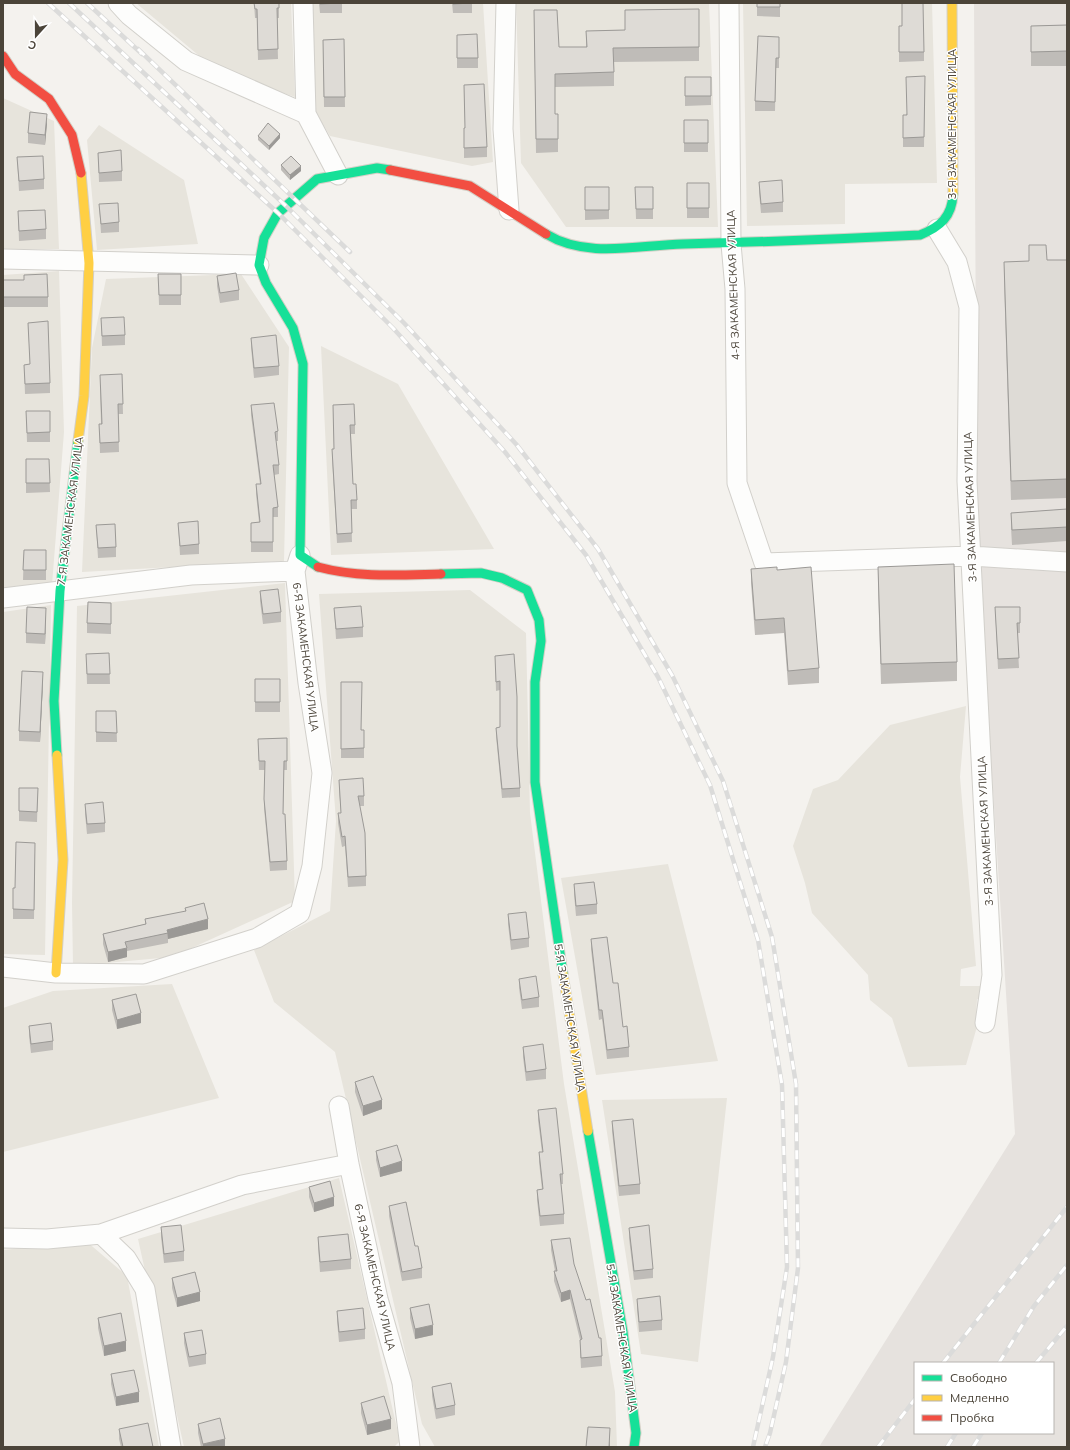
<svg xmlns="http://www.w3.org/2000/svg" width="1070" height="1450" font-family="Mulish,sans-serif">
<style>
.residential{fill:#e7e4dc}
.industrial{fill:#e6e2de;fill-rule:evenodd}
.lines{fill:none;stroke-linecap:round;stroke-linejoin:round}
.street-casing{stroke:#d2d0cb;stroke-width:21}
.fast-casing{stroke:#d3cfc5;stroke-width:11}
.slow-casing{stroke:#d3cfc5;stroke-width:11}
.jam-casing{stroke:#d3cfc5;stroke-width:11}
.street{stroke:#fdfdfc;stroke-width:19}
.fast{stroke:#16e098;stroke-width:9}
.slow{stroke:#ffcf43;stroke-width:9}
.jam{stroke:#f24e42;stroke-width:9}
.rail-casing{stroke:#dbdbda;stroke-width:4.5}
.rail{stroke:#fff;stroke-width:3;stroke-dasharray:9;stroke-linecap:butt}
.wall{fill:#bfbcb8}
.shaded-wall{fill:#9b9996}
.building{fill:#dedbd6;stroke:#9b9996}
.labels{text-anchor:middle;stroke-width:3;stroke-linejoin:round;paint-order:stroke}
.street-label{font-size:11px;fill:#4b4439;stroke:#fff}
</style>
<rect width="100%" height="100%" fill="#f4f2ee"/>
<!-- residential -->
<path class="residential" d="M136,3H291L295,97L215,69Z
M312,3H483L493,162L472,166L330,136L315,111Z
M516,3H709L718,227H566L521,163Z
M743,3H932L937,183L845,184V224L747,226Z
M3,98L54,121L59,249H3Z
M99,125L184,180L198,244L97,250L87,140Z
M59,271L64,432L52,585L3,588V275Z
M241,274L289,347L284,561L82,572L92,348L106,279Z
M321,346L398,384L494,549L331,555Z
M285,583L295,901L172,957L73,966L72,903L77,606Z
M470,590L526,633L530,813L564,1084L615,1392L617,1447H435L422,1424L335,1052L274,1002L254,950L330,911L336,821L319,594Z
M51,605L45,955L3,954V612Z
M966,706L960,777L976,966L961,969L960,986H982L983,1000L977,999L976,1014L978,1023L966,1065L908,1067L892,1018L870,1000L868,975L812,913L805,883L793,846L813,789L838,780L890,725Z
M668,864L718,1061L596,1075L561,878Z
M172,984L219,1098L3,1152V1008L53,991Z
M727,1098L698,1362L641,1354L602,1100Z
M339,1178L400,1441L394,1447H184L138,1239Z
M86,1241L127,1276L159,1447H3V1250Z"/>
<!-- industrial -->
<path class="industrial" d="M974,3H1067V1447H819L1015,1134L977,540ZM915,1363H1053V1433H915Z"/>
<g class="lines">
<!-- street casing -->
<g class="street-casing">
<path id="street" d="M118,3L129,15L186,61L306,114
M303,3L306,114L338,175
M506,3L503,129L509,210
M729,3L731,244L735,289L737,483L764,563L971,556L1067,562
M937,229L957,262L969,307L967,481L992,975L985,1023
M3,259L259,265
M3,598L191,575L295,571
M3,967L56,973L144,974L257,938L300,913L312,866L322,773L308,683L295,571L300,555
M339,1106L349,1164L378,1299L402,1383L410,1447
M101,1234L126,1258L145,1289L171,1447
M3,1238L47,1239L101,1234L242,1185L349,1164"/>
</g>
<!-- fast casing -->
<g class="fast-casing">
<path id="fast" d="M546,234C587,259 638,245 683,244C762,242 841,239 920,235C940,227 952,217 953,194
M318,567L300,555L303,364L293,328L266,283L259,265L264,238L278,213L317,179L377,168L390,170
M441,574L481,573L502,578L527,590L539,620L541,641L535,682V782L563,974
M57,755L54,701L60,591L78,441
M588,1131L623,1332L636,1433L634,1447"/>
</g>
<!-- slow casing -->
<g class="slow-casing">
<path id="slow" d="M952,3L953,194
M78,441L84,396L89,263L81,173
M56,973L63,860L57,755
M563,974L588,1131"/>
</g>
<!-- jam casing -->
<g class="jam-casing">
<path id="jam" d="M3,56L15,74L49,99L72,135L81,173
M390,170L470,186L546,234
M318,567C359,578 399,575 441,574"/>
</g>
<!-- street -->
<use href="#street" class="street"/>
<!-- fast -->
<use href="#fast" class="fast"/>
<!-- slow -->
<use href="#slow" class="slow"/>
<!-- jam -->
<use href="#jam" class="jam"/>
<!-- rail casing -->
<g class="rail-casing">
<path id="rail" d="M48,3L278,213L393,328L505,452L586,555L658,677L710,785L758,940L782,1085L787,1267L773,1357L753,1447
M69,3L286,206L404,323L516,444L598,549L672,675L723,781L772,937L796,1084L798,1268L786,1362L770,1433L765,1447
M87,3L142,54
M138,49L350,252
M943,1363L1067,1207
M999,1363L1034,1306L1067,1265
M1036,1363L1067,1326
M878,1447L915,1399
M947,1447L956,1433
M973,1447L982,1433"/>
</g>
<!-- rail -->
<use href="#rail" class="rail"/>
</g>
<!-- wall -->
<path class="wall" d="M254,3H279V18H277L278,59L258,60L257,18H255Z
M319,3H342V13H320Z
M452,3H472V13H453Z
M757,3H780V17L757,16Z
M699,9V61L614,62V86L555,87V114H558V152L536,153L534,10L559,47H586V31L625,30Z
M1067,25V66H1031V26Z
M899,26H902L924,52V61L899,62Z
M457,35L478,58V68H457Z
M779,37V68H776L775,111H755V101Z
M344,39L345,107H324L323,40Z
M925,76L924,147H903V115H906Z
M685,77H711V105L685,106Z
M464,85L487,147V157L464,158V128H465Z
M684,120H708V152H684Z
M47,123L45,145L28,143V133Z
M258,136L280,138L269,150L258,140Z
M98,153L122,171V181L99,182Z
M17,157L44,179V189L19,191Z
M281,165L301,171L290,180L281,170Z
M759,182L783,202V212L761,213L759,192Z
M687,183H709V218H687Z
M585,187H609V219L585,220Z
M635,187H653V219H636Z
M99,204L119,222V232L101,233Z
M18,211L46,229V239L19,241Z
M1029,245L1047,260H1067V498L1011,500L1004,281V262L1029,261Z
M158,274H181V305H159Z
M217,276L239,290V300L220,303L217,286Z
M3,280H24L48,297V307H3Z
M101,318L125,335V345L102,346Z
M28,323L50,383V393L25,394L24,365L30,364Z
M251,338L279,366V375L254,378L251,347Z
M122,374L123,414H118L119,452L100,453L99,424H101L100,385Z
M251,405L278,431V441H276L279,465V474L274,475L278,507V517H273V552H251V523L259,522L256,494V484H260L251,415Z
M333,405L355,425V434H351L353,484L357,500V509H351L352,542L337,543L332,458V449H334Z
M26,411H50V442H27Z
M26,459H49L50,492L26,493Z
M1067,509V541L1012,545L1011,527V513Z
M178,523L199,544V554L180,555Z
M96,525L116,547V557L98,558Z
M24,550H46V580H23Z
M878,567L957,662V681L881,684L878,586Z
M751,569L777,570L819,668V683L788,685L784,633L755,635L751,583Z
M260,591L281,612V622L263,624L260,601Z
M995,607H1020V633H1017L1019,668L998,669Z
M334,608L363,627V637L336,639Z
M111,612V634L87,633V623Z
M46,618L45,644L26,643V633Z
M109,653L110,684H87L86,654Z
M495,656L517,747L520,788V797L502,798L496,736V728L500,727V690L496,691Z
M255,679H280V712H255Z
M43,682L40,742L19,741V731Z
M341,682L361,730H364V758H341Z
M96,711H116L117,742H96Z
M287,738V770H284L283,814L287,861V870L270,871L264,808L265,770H259L258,739Z
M339,780L364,796V806H360L366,876V886L348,887L345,846L342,847L338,823V813H341L339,790Z
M19,788H38L37,822L19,821Z
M85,804L105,823V832L87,834L85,814Z
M35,853L34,919H13V909L15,888Z
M574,884L597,904V914L576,916L574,894Z
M185,908L208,929L168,939V943L127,951V957L108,962L103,944V934L145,924V919L185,912Z
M508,914L529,938V947L511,950L508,924Z
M591,939L613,983L623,1027L629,1047V1057L607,1059L602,1019L599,1020L591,949Z
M519,979L539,997V1007L522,1009L519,988Z
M112,1000L141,1023L117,1029L112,1010Z
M29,1026L53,1041V1050L31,1053L29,1036Z
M523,1047L546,1069V1079L526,1081L523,1057Z
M355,1082L382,1109L363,1116L355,1092Z
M538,1110L563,1174V1184H561L564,1214V1224L540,1226L537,1200V1190L542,1189L539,1162V1152H542L538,1120Z
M612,1121L640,1184V1194L619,1196L612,1131Z
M376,1151L402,1171L380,1177L376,1160Z
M309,1187L334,1206L314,1212L309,1197Z
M389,1206L415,1246L422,1268V1278L402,1281L389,1216Z
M161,1227L184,1251V1261L164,1263L161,1237Z
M629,1228L653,1269V1278L634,1280L629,1238Z
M318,1237L351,1259V1269L320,1272L318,1247Z
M551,1240L574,1264L602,1356V1366L581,1368L580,1349V1340L570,1299L561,1302L554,1281V1271H555L551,1250Z
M172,1278L200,1301L177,1307L172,1288Z
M637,1299L662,1320V1330L639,1332L637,1308Z
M410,1308L433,1335L415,1339L410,1318Z
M337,1311L365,1329V1339L339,1342L337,1321Z
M98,1318L126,1351L104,1356L98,1328Z
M184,1333L206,1354V1364L189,1367L184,1343Z
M111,1374L139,1402L116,1406L111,1384Z
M432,1387L455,1405V1415L436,1419L432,1396Z
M361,1403L391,1429L367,1435L361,1413Z
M198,1424L225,1447H201L198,1433Z
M119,1429L153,1447H121L119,1439Z"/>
<!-- shaded-wall -->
<path class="shaded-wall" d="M47,114V123L45,145V135Z
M280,134V138L269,150V146Z
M301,166V171L290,180V175Z
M46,608V618L45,644V634Z
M43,672V682L40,742V732Z
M208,919V929L168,939L167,930Z
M127,948V957L108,962V952Z
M141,1013V1023L117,1029V1020Z
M382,1100V1109L363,1116V1106Z
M402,1161V1171L380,1177V1168Z
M334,1197V1206L314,1212V1203Z
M570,1290V1299L561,1302V1293Z
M200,1292V1301L177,1307V1298Z
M433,1325V1335L415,1339V1329Z
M126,1341V1351L104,1356V1346Z
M139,1392V1402L116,1406V1397Z
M391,1419V1429L367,1435V1425Z
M610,1428V1447H609Z
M225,1439V1447H203V1444Z"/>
<!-- building -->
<path class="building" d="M254,3H279V8H277L278,49L258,50L257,9H255Z
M320,3H341L320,4Z
M453,3H472L453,4Z
M757,3H780V7H757Z
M902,3H923L924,52H899V26H902Z
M699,9V47L613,48L614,72L555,74V114H558V139H536L534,10H557L559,47H587L586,31L625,30V10Z
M1067,25V51L1031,52V26Z
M477,34L478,58H457V35Z
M758,36L779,37V58H776L775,102L755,101Z
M344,39L345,97H324L323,40Z
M925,76L924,137L903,138V115H907L906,77Z
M685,77H711V96H685Z
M484,84L487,147L464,148V128H465L464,85Z
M30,112L47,114L45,135L28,133Z
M684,120H708V143H684Z
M268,123L280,134L269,146L258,136Z
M121,150L122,171L99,173L98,153Z
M43,156L44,179L19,181L17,157Z
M291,156L301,166L290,175L281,165Z
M782,180L783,202L761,204L759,182Z
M687,183H709V208H687Z
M585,187H609V210H585Z
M635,187H653V209H636Z
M118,203L119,222L101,224L99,204Z
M45,210L46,229L19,231L18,211Z
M1029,245H1046L1047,260H1067V479L1011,481L1004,262L1029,261Z
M236,273L239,290L220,293L217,276Z
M47,274L48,297H3V280H24V275Z
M158,274H181V295H159Z
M124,317L125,335L102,336L101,318Z
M48,321L50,383L25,384L24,365L30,364L28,323Z
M276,335L279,366L254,368L251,338Z
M122,374L123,404H118L119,442L100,443L99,424H102L100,375Z
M274,403L278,431L275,432L279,465H273L278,507L273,508V542H251V523L260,522L256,484H261L251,405Z
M354,404L355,425H350L353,484H356L357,500H351L352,533L337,534L332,449H334L333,405Z
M26,411H50V432L27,433Z
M26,459H49L50,483H26Z
M1067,509V527L1012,530L1011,513Z
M198,521L199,544L180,546L178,523Z
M115,524L116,547L98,548L96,525Z
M24,550H46V570H23Z
M954,564L957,662L881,664L878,567Z
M777,567V570L811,567L819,668L788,671L784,618L755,620L751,569Z
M278,589L281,612L263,614L260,591Z
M88,602L111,603V624L87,623Z
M361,606L363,627L336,629L334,608Z
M27,607L46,608L45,634L26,633Z
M995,607H1020V623H1017L1019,658L998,659Z
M109,653L110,674H87L86,654Z
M514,654L517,697V746L520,788L502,789L496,728L500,727V681L496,682L495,656Z
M22,671L43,672L40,732L19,731Z
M255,679H280V702H255Z
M341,682H362L361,730H364V748L341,749Z
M96,711H116L117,733L96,732Z
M287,738V761H284L283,814H285L287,861L270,862L264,799L265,761H259L258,739Z
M363,778L364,796H358L365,833L366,876L348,877L345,836L342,837L338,813H341L339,780Z
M19,788H38L37,812L19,811Z
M103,802L105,823L87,824L85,804Z
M16,842L35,843L34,910L13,909V888H15Z
M594,882L597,904L576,906L574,884Z
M204,903L208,919L167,930L168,933L125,942L127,948L108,952L103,934L146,924L145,919L186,911L185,908Z
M526,912L529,938L511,940L508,914Z
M607,937L613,983H618L623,1027L627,1026L629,1047L607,1050L602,1010H599L591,939Z
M536,976L539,997L522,1000L519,979Z
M136,994L141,1013L117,1020L112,1000Z
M51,1023L53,1041L31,1044L29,1026Z
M543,1044L546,1069L526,1072L523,1047Z
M373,1076L382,1100L363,1106L355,1082Z
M556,1108L563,1174H560L564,1214L540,1216L537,1190L543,1189L539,1152H543L538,1110Z
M633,1119L640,1184L619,1186L612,1121Z
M397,1145L402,1161L380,1168L376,1151Z
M330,1181L334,1197L314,1203L309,1187Z
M406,1202L415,1246H418L422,1268L402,1272L389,1206Z
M181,1225L184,1251L164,1254L161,1227Z
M649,1225L653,1269L634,1271L629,1228Z
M348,1234L351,1259L320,1262L318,1237Z
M570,1238L574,1264L586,1300L590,1299L599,1338H601L602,1356L581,1358L580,1340L582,1339L570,1290L561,1293L554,1271H557L551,1240Z
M195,1272L200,1292L177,1298L172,1278Z
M660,1296L662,1320L639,1322L637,1299Z
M429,1304L433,1325L415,1329L410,1308Z
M363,1308L365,1329L339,1332L337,1311Z
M121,1313L126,1341L104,1346L98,1318Z
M202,1330L206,1354L189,1357L184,1333Z
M134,1370L139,1392L116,1397L111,1374Z
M451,1383L455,1405L436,1409L432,1387Z
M384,1396L391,1419L367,1425L361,1403Z
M220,1418L225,1439L203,1444L198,1424Z
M148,1423L153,1447H123L119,1429Z
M588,1427L610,1428L609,1447H586Z"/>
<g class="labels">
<!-- street labels -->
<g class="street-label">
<text transform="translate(952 124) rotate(-90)" y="4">3-Я ЗАКАМЕНСКАЯ УЛИЦА</text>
<text transform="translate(733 285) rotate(-92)" y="4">4-Я ЗАКАМЕНСКАЯ УЛИЦА</text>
<text transform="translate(970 507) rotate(-92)" y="4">3-Я ЗАКАМЕНСКАЯ УЛИЦА</text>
<text transform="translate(70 511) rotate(-83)" y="4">7-Я ЗАКАМЕНСКАЯ УЛИЦА</text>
<text transform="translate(306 657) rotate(83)" y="4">6-Я ЗАКАМЕНСКАЯ УЛИЦА</text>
<text transform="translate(985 831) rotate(-93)" y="4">3-Я ЗАКАМЕНСКАЯ УЛИЦА</text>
<text transform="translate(570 1018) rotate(81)" y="4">5-Я ЗАКАМЕНСКАЯ УЛИЦА</text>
<text transform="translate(375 1277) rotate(77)" y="4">6-Я ЗАКАМЕНСКАЯ УЛИЦА</text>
<text transform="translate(622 1338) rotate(81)" y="4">5-Я ЗАКАМЕНСКАЯ УЛИЦА</text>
</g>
</g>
<!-- border -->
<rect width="1070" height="1450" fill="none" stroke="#4b4439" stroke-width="8"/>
<!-- legend -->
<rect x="914" y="1362" width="140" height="72" fill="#ffffff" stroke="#b7b4b0"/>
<rect x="922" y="1375" width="20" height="6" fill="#16e098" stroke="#b7b4b0"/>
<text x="950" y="1382" font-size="12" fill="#4b4439">Свободно</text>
<rect x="922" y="1395" width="20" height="6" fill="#ffcf43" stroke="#b7b4b0"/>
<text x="950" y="1402" font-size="12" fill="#4b4439">Медленно</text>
<rect x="922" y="1415" width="20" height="6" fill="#f24e42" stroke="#b7b4b0"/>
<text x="950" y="1422" font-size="12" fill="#4b4439">Пробка</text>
<!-- north arrow -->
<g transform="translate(36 36) rotate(201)" stroke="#ffffff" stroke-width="3" paint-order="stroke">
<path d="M0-3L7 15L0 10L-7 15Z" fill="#4b4439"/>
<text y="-6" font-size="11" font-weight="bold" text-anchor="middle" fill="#4b4439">С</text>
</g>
</svg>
